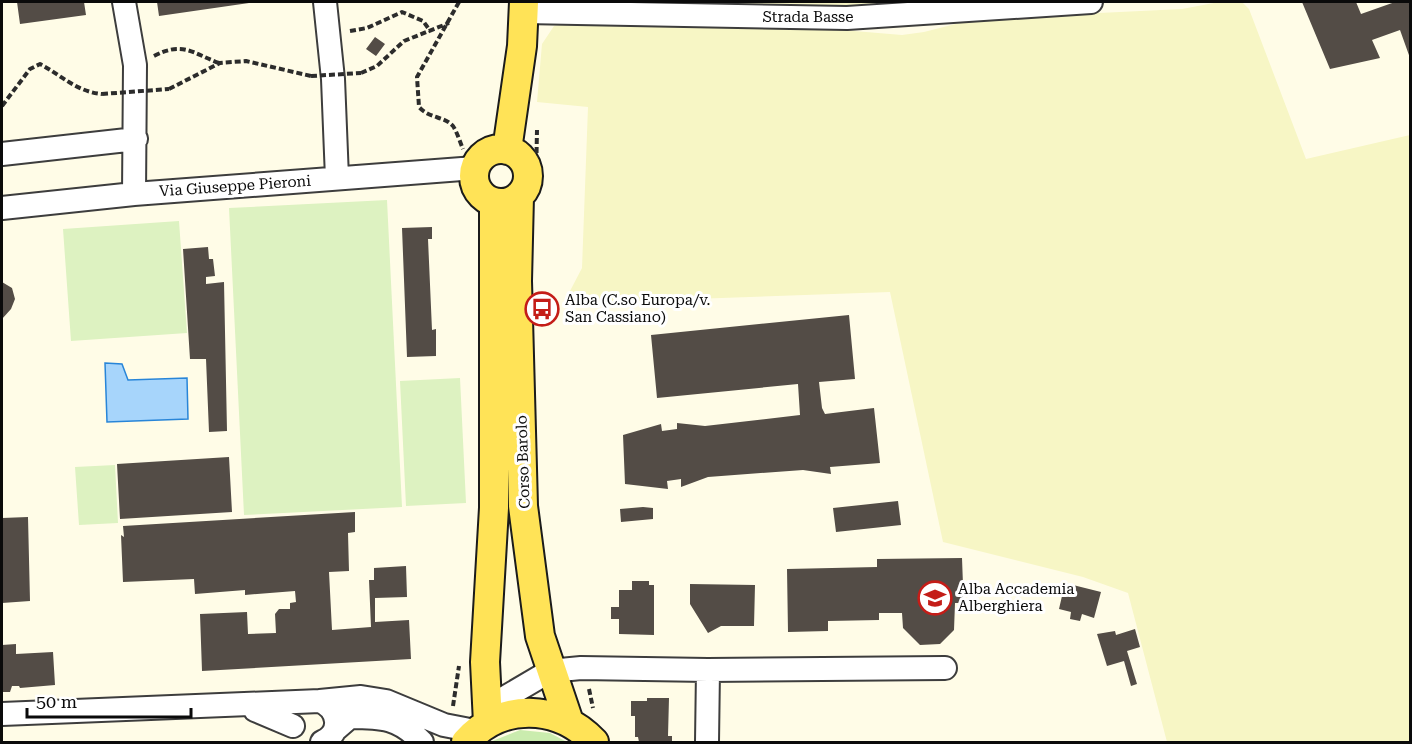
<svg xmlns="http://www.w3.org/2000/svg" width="1412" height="744" font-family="'Roboto Serif',serif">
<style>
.farmland{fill:#f7f6c5}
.green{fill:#caecae}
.pitch{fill:#ddf2c1}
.water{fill:#a7d5fb;stroke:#2885d8;stroke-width:1.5}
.building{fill:#534c46}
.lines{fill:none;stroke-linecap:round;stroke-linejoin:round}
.minor-casing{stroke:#3d3d3d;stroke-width:26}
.major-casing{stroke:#1b1b1b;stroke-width:32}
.path{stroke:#2c2c2c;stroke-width:4;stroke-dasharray:6 3;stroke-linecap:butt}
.minor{stroke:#fff;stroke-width:22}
.major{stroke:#ffe357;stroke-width:28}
.path-bridge{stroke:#2c2c2c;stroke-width:4;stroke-dasharray:6 3;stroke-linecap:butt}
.labels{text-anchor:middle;stroke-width:6;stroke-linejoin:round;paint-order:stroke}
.street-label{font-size:15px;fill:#0a0a0a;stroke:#fff}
.poi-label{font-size:15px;fill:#0a0a0a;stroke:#fff;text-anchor:start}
</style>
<rect width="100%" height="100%" fill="#fffce7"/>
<!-- farmland -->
<path class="farmland" d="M569,2H936L799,8Z
M1219,2H1242L1249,9L1306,159L1410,135V742H1167L1128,593L1083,577L943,542L890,292L580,303L570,291L582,268L588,107L537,102L542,44L554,26L565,24L830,29L902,35L924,32L975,19L1182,9Z"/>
<!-- green -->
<path class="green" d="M520,730L550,733L567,742H490Z"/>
<!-- pitch -->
<path class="pitch" d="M387,200L402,507L244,515L229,208Z
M179,221L187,333L71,341L63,229Z
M460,378L466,503L406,506L400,381Z
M115,465L118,523L79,525L75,467Z"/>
<!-- water -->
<path class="water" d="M105,363L122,364L128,380L187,378L188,419L107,422Z"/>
<!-- building -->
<path class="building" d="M17,2H84L86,15L20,24Z
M157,2H249V3L159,16Z
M1302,2H1356L1361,14L1395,2H1410V58L1400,30L1372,40L1380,58L1330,69Z
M375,37L385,44L376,56L366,49Z
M432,227V239H428L432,330L436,329V356L407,357L402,228Z
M208,247L209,259H213L215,276L206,277V284L224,282L227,431L209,432L206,359H190L183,249Z
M2,282L12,288L15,299L11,309L2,319Z
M849,315L855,379L819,382L822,408L825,414L874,408L880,463L830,467L831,474L803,470L708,477L681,487V479L667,481L668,489L625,484L623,435L661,424L662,431L677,429V423L705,426L800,415L798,384L657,398L651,335Z
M229,457L232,512L120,519L117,464Z
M898,501L901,525L836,532L833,508Z
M643,507L653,508V519L621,522L620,509Z
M355,512V532L348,533L349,571L329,572L332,630L371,627L369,580H374V568L406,566L407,597L375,598V622L409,620L411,659L202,671L200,614L247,612L248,634L276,633L275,614L279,609H290V603L296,602L295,591L245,595V590L195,594L194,579L123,582L121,535L124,537L123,526Z
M28,517L30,601L2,603V518Z
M962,558L963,585L968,584V589H963V603H955L954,630L940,644L920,645L903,628L902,613H879V620L828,621V631L788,632L787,569L877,567V559Z
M632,581H649V585H654V635L619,634V619H611V607H619V590H632Z
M1065,583L1101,592L1094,618L1082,614L1080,621L1070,619L1071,612L1059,609Z
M690,584L755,585L754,626H721L708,633L690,604Z
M1135,629L1140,647L1127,651L1137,684L1131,686L1124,661L1107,666L1097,634L1115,631L1116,635Z
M16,644V654L53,652L55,685L20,688L19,686H12L10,692H2V645Z
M647,698H669L668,736H672V742H639L638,737H635V716H631V701H647Z"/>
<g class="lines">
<!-- minor casing -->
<g class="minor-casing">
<path id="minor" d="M124,2L135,65L134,194
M325,2L333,79L337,178
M524,12L847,18L1091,2
M2,154L136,139
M2,208L134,194L475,168
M320,701L361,697L386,701L444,725L475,731
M487,708L550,671L581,668L708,670L945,668
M255,710L293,726
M2,714L320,701C339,709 343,733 322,742
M335,730L350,717C383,717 399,718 422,742
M707,742L708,670"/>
</g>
<!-- major casing -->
<g class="major-casing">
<path id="major" d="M474 176a27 27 0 1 1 54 0a27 27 0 1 1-54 0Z
M507,150L522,46L524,2
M519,196L517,281L523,506L540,636L569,722
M488,723L485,662L494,508V203
M466,742C501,702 558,704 594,742"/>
</g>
<!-- path -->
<path class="path" d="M459,2L417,77L419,107C430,119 444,116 453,126C457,132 460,142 463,149
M350,31L367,28L402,12L423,21L431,32
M154,56C183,41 192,53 219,63
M361,73L377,66L404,41L449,23
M169,89L220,63L246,61L311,76
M2,106L30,69L40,64C61,75 77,92 102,94
M536,180L537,130
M589,689L593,708
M453,706L459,666"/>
<!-- minor -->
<use href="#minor" class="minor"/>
<!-- major -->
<use href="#major" class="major"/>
<!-- path-bridge -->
<path class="path-bridge" d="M311,76L361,73
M102,94L169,89"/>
</g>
<!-- icons -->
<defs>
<g id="bus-ring" transform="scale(1.725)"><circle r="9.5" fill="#fff" stroke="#c41d18" stroke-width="1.5"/><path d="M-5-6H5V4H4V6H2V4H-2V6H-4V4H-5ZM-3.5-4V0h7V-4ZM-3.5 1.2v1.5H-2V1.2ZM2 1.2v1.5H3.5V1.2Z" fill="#c41d18"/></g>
<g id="school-ring" transform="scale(1.725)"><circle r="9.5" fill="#fff" stroke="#c41d18" stroke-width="1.5"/><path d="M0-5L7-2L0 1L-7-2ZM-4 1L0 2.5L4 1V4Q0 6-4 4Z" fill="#c41d18"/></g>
</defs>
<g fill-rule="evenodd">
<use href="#bus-ring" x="542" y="309"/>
<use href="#school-ring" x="935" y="598"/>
</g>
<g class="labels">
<!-- street labels -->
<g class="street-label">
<text x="808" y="22">Strada Basse</text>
<text transform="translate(235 186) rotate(-4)" y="5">Via Giuseppe Pieroni</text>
<text transform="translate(523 462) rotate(-92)" y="5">Corso Barolo</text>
</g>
<!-- poi labels -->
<g class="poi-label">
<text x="565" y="305">Alba (C.so Europa/v.<tspan x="565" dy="17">San Cassiano)</tspan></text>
<text x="958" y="594">Alba Accademia<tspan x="958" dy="17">Alberghiera</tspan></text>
</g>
</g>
<!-- border -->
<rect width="1412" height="744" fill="none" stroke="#0a0a0a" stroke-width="6"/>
<!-- scale -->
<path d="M27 708v9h164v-9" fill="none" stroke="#0a0a0a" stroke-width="3"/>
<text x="36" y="708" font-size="18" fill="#0a0a0a" stroke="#ffffff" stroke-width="4.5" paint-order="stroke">50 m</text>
</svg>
